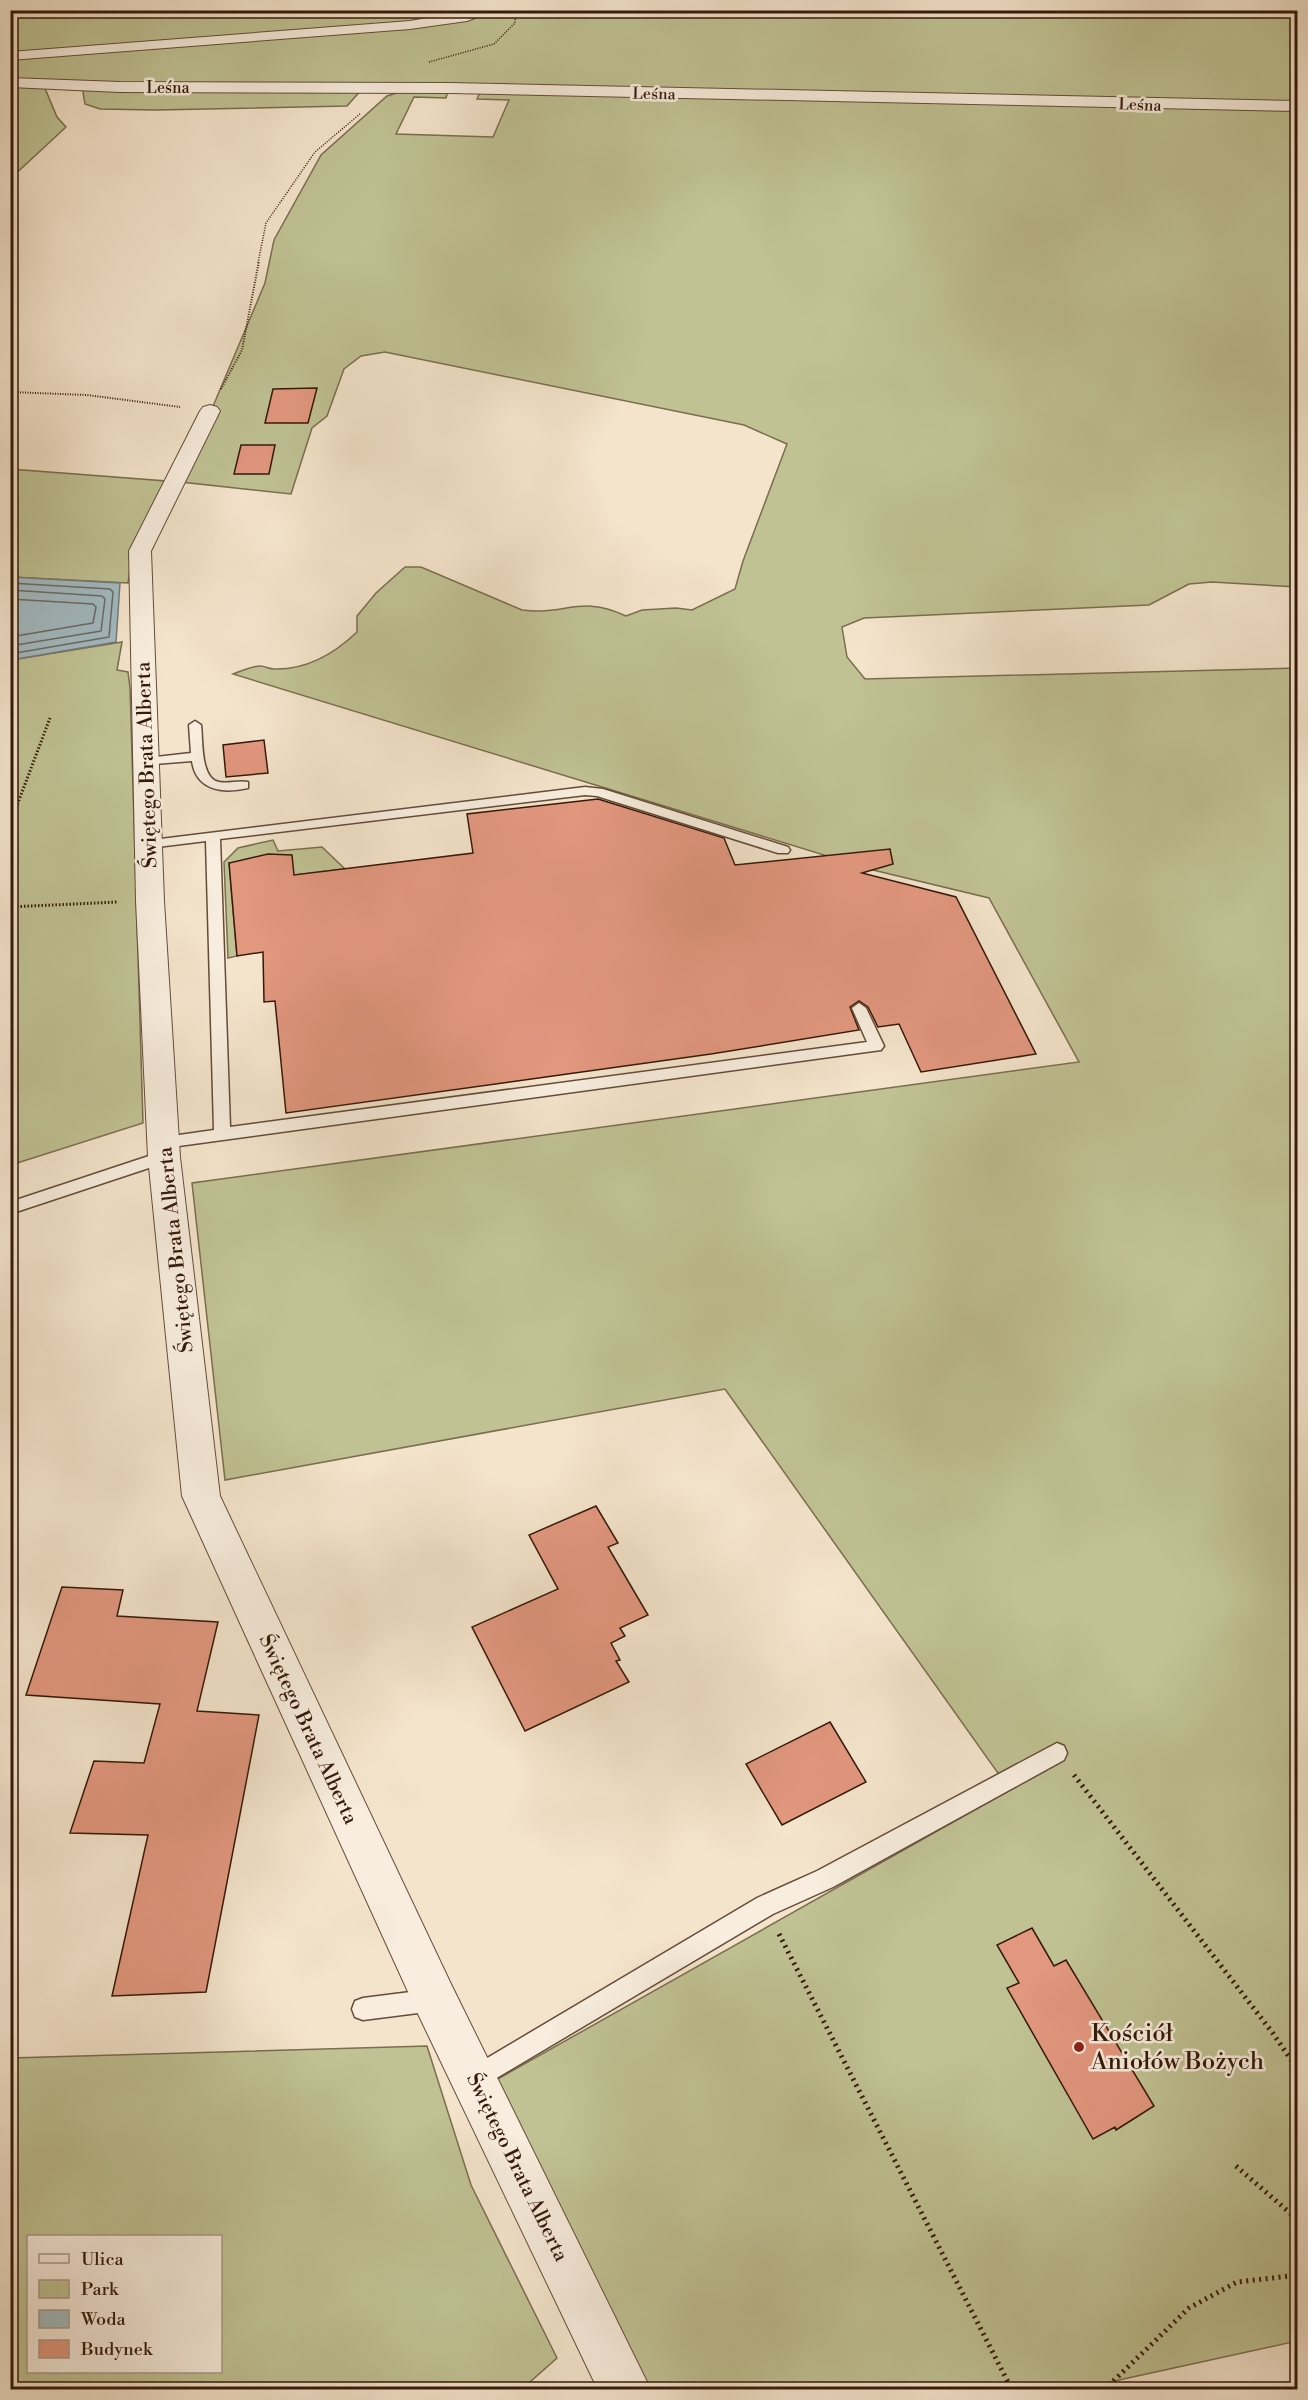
<svg xmlns="http://www.w3.org/2000/svg" width="1308" height="2400" font-family="'Libre Bodoni',serif">
<style>
.green{fill:#c0c294;stroke:#7a6e4e;stroke-width:1.5;fill-rule:evenodd}
.water{fill:#a2bbc3;stroke:#767a78;stroke-width:1.5}
.lines{fill:none;stroke-linecap:round;stroke-linejoin:round}
.shore{stroke:#6b6a66;stroke-width:1.5}
.building{fill:#e2977f;stroke:#341908;stroke-width:1.5}
.service-casing{stroke:#644c39;stroke-width:3}
.minor-casing{stroke:#644c39;stroke-width:2}
.path-far3{stroke:#341908;stroke-width:1.5;stroke-dasharray:1 1.5;stroke-linecap:butt}
.path-far2{stroke:#341908;stroke-width:2;stroke-dasharray:1 1.5;stroke-linecap:butt}
.path-far1{stroke:#341908;stroke-width:3;stroke-dasharray:1.5 2;stroke-linecap:butt}
.path{stroke:#341908;stroke-width:5;stroke-dasharray:2 4.5;stroke-linecap:butt}
.service{fill:#f8edde;fill-rule:evenodd}
.minor{fill:#f8edde;fill-rule:evenodd}
.poi-dot{fill:#8f2418;stroke:#f8edde;stroke-width:2}
.labels{text-anchor:middle;stroke-width:5;stroke-linejoin:round;paint-order:stroke}
.far-street-label{font-size:16px;fill:#341908;stroke:#f8edde}
.street-label{font-size:20px;fill:#341908;stroke:#f8edde}
.near-poi-label{font-size:24px;fill:#341908;stroke:#f8edde;text-anchor:start}
</style>
<rect width="100%" height="100%" fill="#f4e4cc"/>
<filter id="stains"><feTurbulence type="fractalNoise" baseFrequency=".00333" numOctaves="4"/><feColorMatrix values="0 0 0 0 .2 0 0 0 0 .09 0 0 0 0 .02 0 0 0 .5 -.17"/></filter>
<radialGradient id="worn" r=".72"><stop offset=".6" stop-color="#630" stop-opacity="0"/><stop offset="1" stop-color="#630" stop-opacity=".3"/></radialGradient>
<!-- green -->
<path class="green" d="M500,10L1297,11V587L1212,582L1189,584L1149,605L864,618L842,627L847,657L865,679L1297,668V2341L1078,2389H645L496,2080L1010,1790L725,1389L225,1480L192,1183L1079,1062L989,898L873,870L233,674C241,671 252,666 260,666C265,666 269,669 274,669C307,670 334,654 357,632V616L376,593L405,567H421L522,610C564,616 581,594 626,616L642,610L676,608L692,610L735,589L743,561L787,444L744,425L385,352L361,356L344,369L327,416L312,428L291,494L181,482L265,283L274,240L321,155L387,96L403,91H448L446,98L414,97L396,134L493,137L509,100L477,99L481,90L363,88L347,106L156,110L100,109L85,104L82,86H44L57,117L66,127L11,178V11H485L467,17Z
M10,469L166,481L134,543L128,583L11,577Z
M122,642L117,670L128,672L130,688L143,1123L11,1165V660Z
M273,840L278,851L322,847L345,869L294,875L229,863L237,956L228,958L224,862L238,848Z
M427,2046L471,2185L557,2358L522,2389H11V2058ZM28,2236H220V2372H28Z"/>
<!-- water -->
<path class="water" d="M10,577L120,583L116,642L11,660Z"/>
<g class="lines">
<!-- shore -->
<path class="shore" d="M10,583L110,589L113,592L109,637L10,654
M10,590L102,596L105,599L101,631L10,646
M10,599L93,604L96,607L93,623L10,637"/>
</g>
<!-- building -->
<path class="building" d="M317,388L308,423H265L273,389Z
M241,445H275L269,474H234Z
M264,740L268,773L226,777L223,745Z
M598,799L724,838L735,865L890,849L893,864L862,873L956,897L1036,1054L921,1072L899,1024L878,1027L868,1007L859,1001L850,1007L859,1030L711,1054L286,1113L275,1001L264,1002L263,952L237,956L229,863L268,854L292,855L294,875L473,853L467,814Z
M596,1506L618,1543L608,1547L648,1615L620,1628L625,1636L611,1643L620,1660L616,1661L629,1682L525,1731L472,1627L558,1589L529,1535Z
M62,1587L123,1590L117,1616L218,1622L197,1711L259,1715L206,1992L112,1996L148,1835L70,1833L94,1761L144,1763L160,1704L26,1695Z
M830,1722L866,1782L782,1825L746,1764Z
M1032,1928L1054,1966L1066,1960L1154,2106L1116,2130L1115,2127L1093,2139L1007,1988L1019,1983L997,1945Z"/>
<g class="lines">
<!-- service casing -->
<g class="service-casing">
<path id="service" d="M195,721L201,725C203,739 200,779 219,782C228,784 238,780 248,782V788C222,794 196,790 192,761L142,765V759L147,758L191,753L189,725Z
M585,787L603,789L788,847L790,850L788,853H778L597,796L585,795L220,839L230,1127L867,1042L852,1008L859,1003L866,1008L884,1046L881,1050L164,1148L158,1146L156,1142L158,1138L214,1130L206,841L149,848L142,844L144,841Z
M164,1151L172,1157L170,1161L10,1214V1202Z
M1057,1743L1064,1746L1067,1753L1064,1760L833,1887L773,1914L483,2086L475,2090L467,2086L463,2078L467,2070L757,1898L817,1871Z
M434,1989L442,1992L445,2000L442,2008L434,2011L363,2020L355,2017L352,2009L355,2001L363,1998Z"/>
</g>
<!-- minor casing -->
<g class="minor-casing">
<path id="minor" d="M473,10H495L467,21L410,29L10,60V52L410,21Z
M10,78L120,82L450,83L1298,101V111L450,93L120,92L10,87Z
M210,405L217,407L220,411L151,551L164,901L180,1157L220,1496L451,1984L651,2390H598L419,2016L182,1496L148,1157L136,901L129,551L200,411L203,407Z"/>
</g>
<!-- path-far3 -->
<path class="path-far3" d="M429,62L494,44L515,23V15
M258,263L266,223L315,152L361,113"/>
<!-- path-far2 -->
<path class="path-far2" d="M221,389L242,350L259,261
M10,392L87,395L180,407"/>
<!-- path-far1 -->
<path class="path-far1" d="M10,824L50,718
M10,907L117,902"/>
<!-- path -->
<path class="path" d="M1074,1775L1272,2032L1298,2070
M779,1934L1012,2390
M1236,2166L1298,2220
M1104,2390L1189,2308L1237,2282L1298,2275"/>
<!-- service -->
<use href="#service" class="service"/>
<!-- minor -->
<use href="#minor" class="minor"/>
</g>
<!-- markers -->
<circle class="poi-dot" cx="1079" cy="2047" r="6"/>
<g class="labels">
<!-- far-street labels -->
<g class="far-street-label">
<text x="168" y="93">Leśna</text>
<text transform="translate(654 93) rotate(1)" y="6">Leśna</text>
<text transform="translate(1140 104) rotate(2)" y="6">Leśna</text>
</g>
<!-- street labels -->
<g class="street-label">
<text transform="translate(146 765) rotate(-92)" y="7">Świętego Brata Alberta</text>
<text transform="translate(175 1250) rotate(-96)" y="7">Świętego Brata Alberta</text>
<text transform="translate(309 1729) rotate(65)" y="7">Świętego Brata Alberta</text>
<text transform="translate(518 2167) rotate(64)" y="7">Świętego Brata Alberta</text>
</g>
<!-- near-poi labels -->
<g class="near-poi-label">
<text x="1091" y="2041">Kościół<tspan x="1091" dy="28">Aniołów Bożych</tspan></text>
</g>
</g>
<!-- margin -->
<rect width="1308" height="2400" fill="none" stroke="#f4e4cc" stroke-width="36"/>
<rect x="12" y="12" width="1284" height="2376" fill="none" stroke="#341908" stroke-width="3"/>
<rect x="18" y="18" width="1272" height="2364" fill="none" stroke="#341908" stroke-width="1.5"/>
<!-- legend -->
<rect x="27" y="2235" width="195" height="138" fill="#f8edde" stroke="#aa9888" stroke-width="1.5"/>
<rect x="39" y="2254" width="30" height="9" fill="#f8edde" stroke="#aa9888" stroke-width="1.5"/>
<text x="81" y="2265" font-size="18" fill="#341908">Ulica</text>
<rect x="39" y="2280" width="30" height="18" fill="#c0c294" stroke="#aa9888" stroke-width="1.5"/>
<text x="81" y="2295" font-size="18" fill="#341908">Park</text>
<rect x="39" y="2310" width="30" height="18" fill="#a2bbc3" stroke="#aa9888" stroke-width="1.5"/>
<text x="81" y="2325" font-size="18" fill="#341908">Woda</text>
<rect x="39" y="2340" width="30" height="18" fill="#e2977f" stroke="#aa9888" stroke-width="1.5"/>
<text x="81" y="2355" font-size="18" fill="#341908">Budynek</text>
<rect width="100%" height="100%" filter="url(#stains)"/>
<rect width="100%" height="100%" fill="url(#worn)"/>
</svg>
